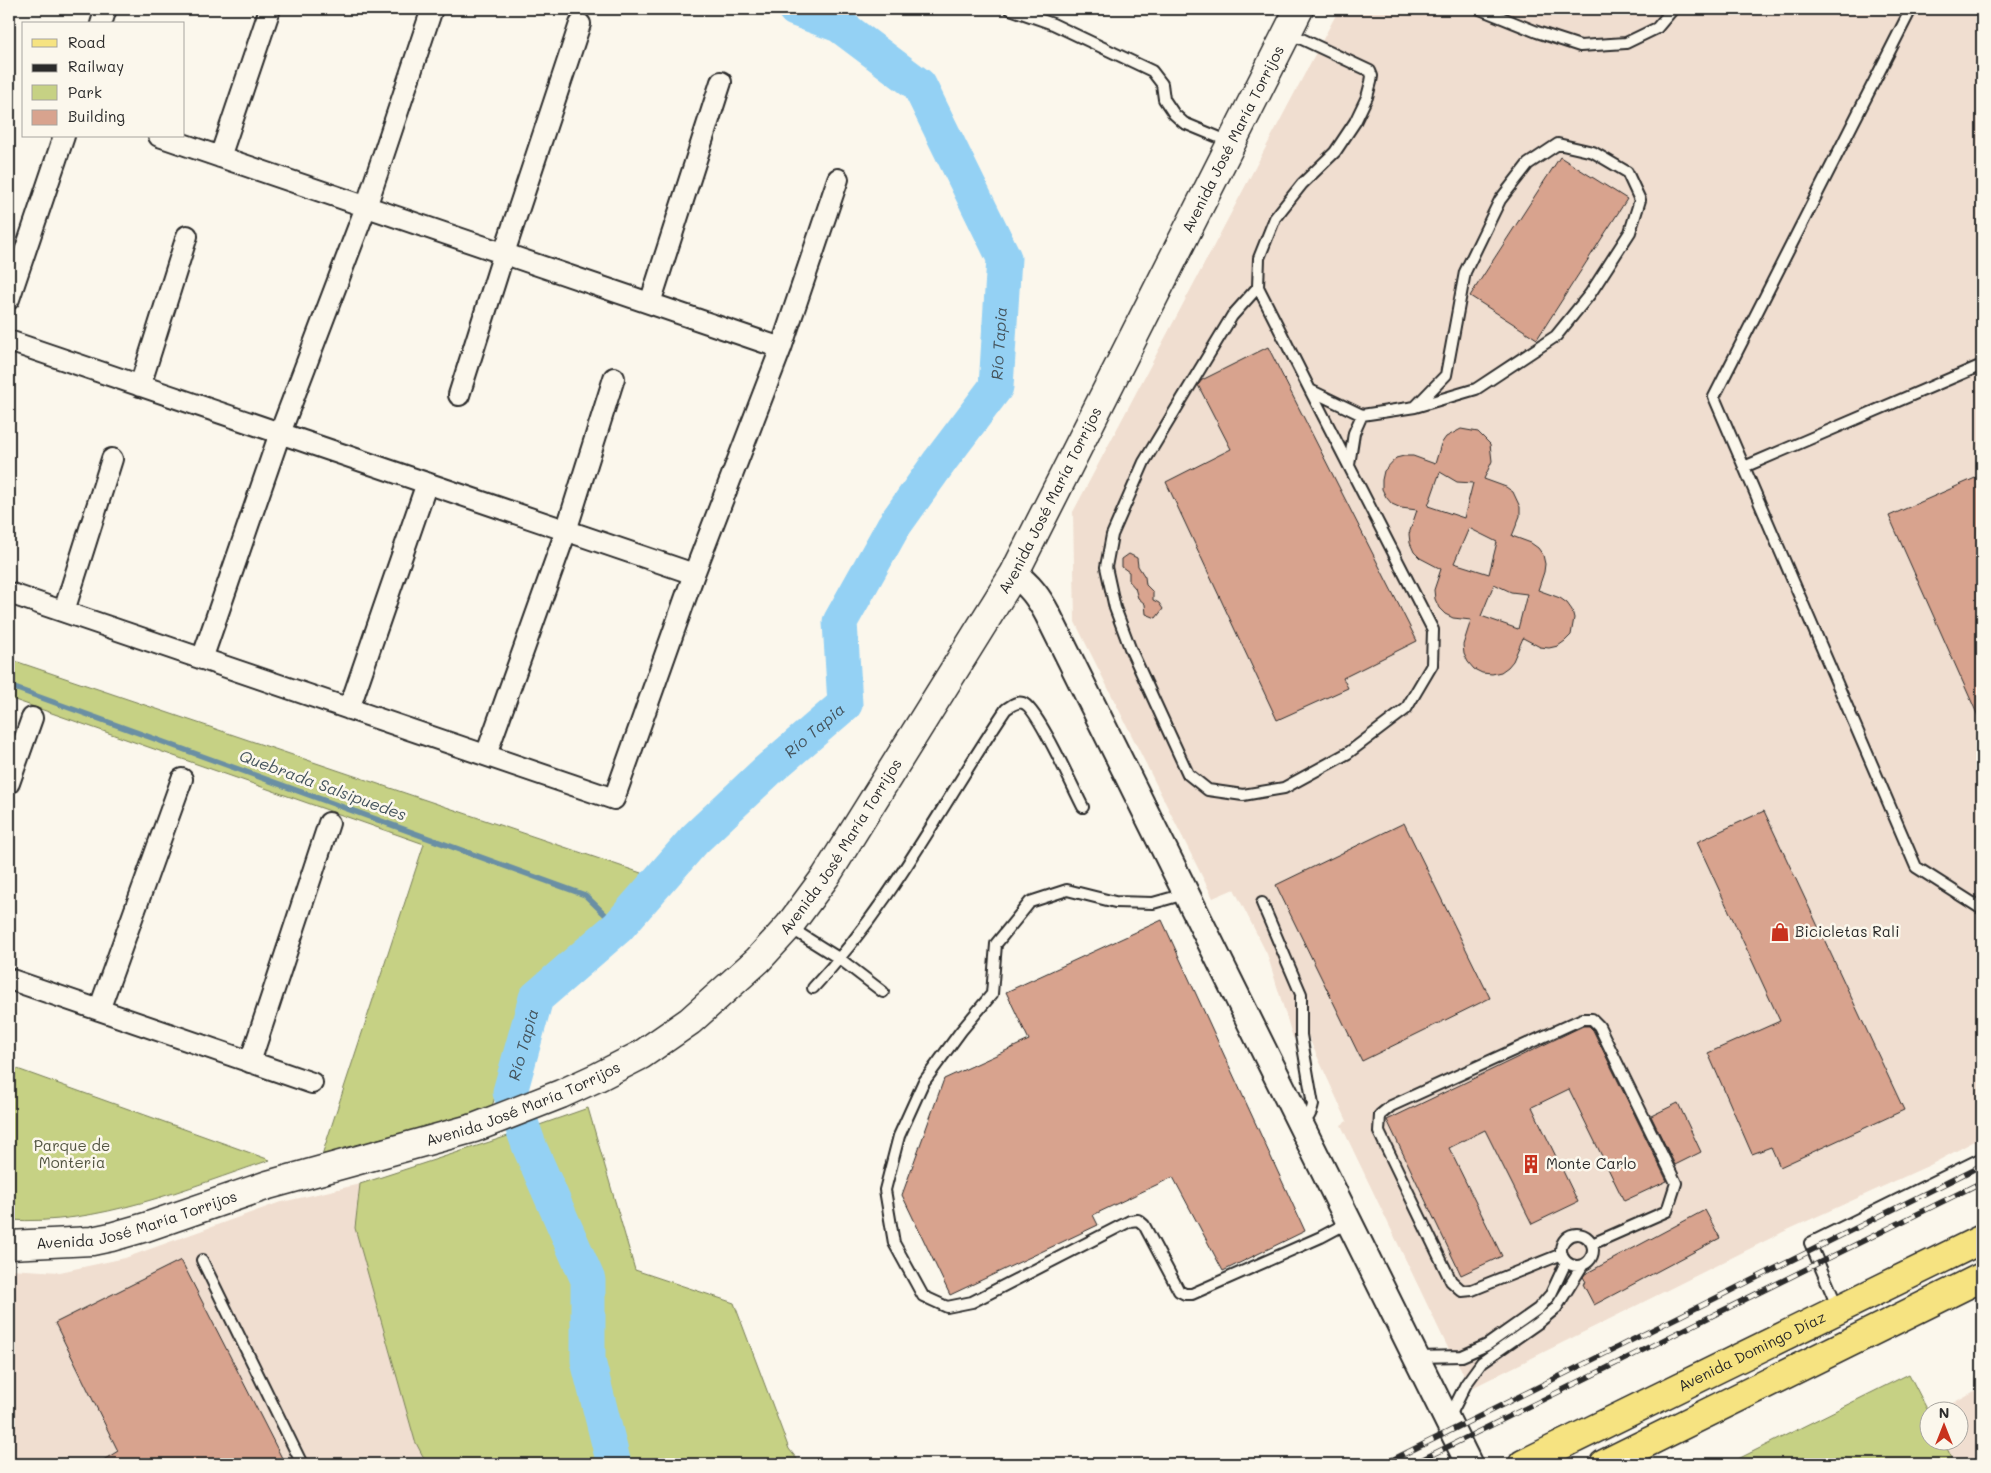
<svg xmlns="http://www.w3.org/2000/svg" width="1991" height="1473" font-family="Mali,sans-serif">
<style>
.built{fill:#f0ded0}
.green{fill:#c6d184;stroke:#787e58}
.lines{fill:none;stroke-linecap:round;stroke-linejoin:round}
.stream{stroke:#6a8fa4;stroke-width:5.5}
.river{stroke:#94d1f4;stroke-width:35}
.building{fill:#d8a38e;stroke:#2b2b2b;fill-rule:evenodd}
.service-casing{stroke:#2b2b2b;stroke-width:14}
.minor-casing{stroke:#2b2b2b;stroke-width:24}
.tertiary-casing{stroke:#2b2b2b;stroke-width:29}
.secondary-casing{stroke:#2b2b2b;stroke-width:31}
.primary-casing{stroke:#2b2b2b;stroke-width:31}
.service{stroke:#fbf7ec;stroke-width:10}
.minor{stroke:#fbf7ec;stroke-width:20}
.tertiary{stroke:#fbf7ec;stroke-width:25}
.secondary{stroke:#fbf7ec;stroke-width:28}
.primary{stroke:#f6e381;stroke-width:28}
.rail-casing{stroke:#2b2b2b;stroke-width:5.5}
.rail{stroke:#fbf7ec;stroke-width:4;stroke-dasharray:11;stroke-linecap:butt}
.labels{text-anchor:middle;stroke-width:5;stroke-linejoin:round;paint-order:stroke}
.street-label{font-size:15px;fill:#2b2b2b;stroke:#fbf7ec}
.poi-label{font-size:15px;fill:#2b2b2b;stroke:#fbf7ec;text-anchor:start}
.park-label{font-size:15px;fill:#525441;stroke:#fbf7ec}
.water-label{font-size:16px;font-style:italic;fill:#45545d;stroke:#fbf7ec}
</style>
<rect width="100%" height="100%" fill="#fbf7ec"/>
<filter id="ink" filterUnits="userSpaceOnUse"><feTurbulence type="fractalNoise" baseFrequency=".02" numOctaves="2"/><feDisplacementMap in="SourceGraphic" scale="10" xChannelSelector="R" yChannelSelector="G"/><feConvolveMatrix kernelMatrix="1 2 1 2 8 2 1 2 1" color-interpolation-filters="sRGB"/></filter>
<g filter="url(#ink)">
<!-- built -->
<path class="built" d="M1339,9H1982V1137L1930,1165L1783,1232L1472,1388L1448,1348L1341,1125L1347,1121L1307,1034L1293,1038L1267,954L1234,889L1213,898L1075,622L1073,512Z
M360,1184L355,1228L415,1441L427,1464H9V1269L60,1272L125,1258L278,1203Z
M1982,1387V1464H1955L1943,1441L1958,1440V1410H1940Z"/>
<!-- green -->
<path class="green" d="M9,659L650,876L524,1010L490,1112L470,1118L378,1139L321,1158L424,844L9,698Z
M9,1066L270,1160C187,1188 97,1226 9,1220Z
M588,1108L635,1270L734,1303L789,1449L801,1464H427L415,1441L355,1228L360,1184L508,1136Z
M1909,1374L1928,1411V1440L1943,1441L1955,1464H1728Z"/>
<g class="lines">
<!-- stream -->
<path class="stream" d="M9,686L585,895L618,927"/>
<!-- river -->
<path class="river" id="s1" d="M614,1464L588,1361V1280L530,1148L510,1092L536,998L618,927L695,839L767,771L845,704L840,622L893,527L940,461L996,387L1004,258L919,85L839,25L795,9"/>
</g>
<!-- building -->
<path class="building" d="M1560,157L1627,199L1537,339L1470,296Z
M1268,347L1417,641L1343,678L1348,688L1277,720L1166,482L1231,449L1198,385L1202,380Z
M1461,429L1478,432L1490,444L1492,461L1484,479L1506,487L1513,492L1520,507V516L1512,536L1531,543L1538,548L1543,555L1545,564L1544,572L1538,590L1560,598L1567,603L1572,610L1574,618L1571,635L1565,641L1558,646L1549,648L1540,647L1523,638L1513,661L1508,667L1501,672L1492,674L1482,673L1474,669L1468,662L1464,654L1463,645L1471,620L1453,618L1445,614L1439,608L1435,599L1434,590L1441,569L1420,558L1414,552L1410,543L1409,534L1417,510L1401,508L1392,504L1386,497L1382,489V480L1384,471L1396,458L1404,456H1413L1435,464L1441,444L1446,437ZM1440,472L1457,482L1473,483L1464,518L1428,506ZM1469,528L1497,542L1489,574L1454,563ZM1494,584L1511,592L1527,594L1518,629L1481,616Z
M1982,475V725L1889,516Z
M1129,554L1137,558L1138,566L1145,577L1146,585L1153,592V600L1159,603L1163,609L1156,618L1146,614L1145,604L1138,598L1135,588L1129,581V572L1122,567V559Z
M1764,811L1904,1110L1780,1167L1771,1147L1752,1154L1708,1053L1780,1021L1697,842Z
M1404,823L1490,998L1362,1061L1276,885Z
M1162,920L1305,1231L1223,1271L1173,1177L1093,1215L1098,1225L950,1295L902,1195L944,1079L1029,1040L1006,992Z
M1583,1026H1589L1593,1030L1667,1181L1624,1201L1569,1089L1532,1107L1578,1202L1532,1224L1485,1130L1449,1148L1502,1256L1461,1275L1387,1120Z
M1678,1103L1701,1152L1675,1165L1651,1116Z
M1705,1210L1720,1238L1594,1305L1583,1284L1586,1282L1583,1277L1585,1274Z
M181,1260L285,1464H97L118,1451L55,1323Z"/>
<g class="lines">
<!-- service casing -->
<g class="service-casing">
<path id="service" d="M1010,9L1053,24L1152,71L1162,84L1164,99L1174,114L1184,123L1230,142
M1480,9L1537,32L1580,46L1626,43L1657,28L1673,9
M1911,9L1714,397L1916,867L1982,909
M1289,33L1370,71L1372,76L1371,82L1367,97L1355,122L1335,152L1302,184L1275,218L1259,258L1258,287L1310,390L1362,415L1415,407L1446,375L1465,272L1500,200L1528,164L1558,144L1593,152L1627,172L1640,200L1630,232L1590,294L1556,336L1476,389L1415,407
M1258,287L1232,316L1144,462L1112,535L1106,567L1115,608L1130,648L1188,774L1208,790L1243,795L1284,788L1348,753L1406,709L1432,665L1433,630L1310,390
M1349,465L1354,433L1362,415
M1744,467L1982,365
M1185,894L1153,903L1115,902L1067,890L1030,902L996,944L992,994L961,1031L923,1083L899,1136L885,1190L894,1243L923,1296L947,1307L972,1302L1130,1221L1138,1220L1144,1225L1179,1291L1185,1294H1192L1321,1237L1349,1222
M1262,903L1301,994V1035L1313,1105C1311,1114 1309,1118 1301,1123
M789,927L840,959L883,992
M813,988C892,904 942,804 1006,709C1011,706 1016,701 1023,703C1037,707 1074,790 1083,807
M1561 1250a16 16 0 1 1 32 0a16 16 0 1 1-32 0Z
M1562,1254L1472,1290L1462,1291L1451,1281L1379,1132L1380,1115L1391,1106L1582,1019H1592L1599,1026L1676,1183L1667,1211L1592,1244
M202,1260L302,1464
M1838,1308L1810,1243L1982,1158
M1418,1357L1462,1356L1487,1345L1538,1309L1551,1294L1566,1262
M1449,1418L1466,1384L1482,1362L1538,1323L1556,1308L1582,1266"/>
</g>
<!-- minor casing -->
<g class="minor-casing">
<path id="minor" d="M101,24L106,9
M159,136L781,348
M220,157L270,9
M9,299L64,136
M650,303L721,82
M9,341L694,574
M140,386L187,236
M459,395L504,253L580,24
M9,593L614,799L694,574L781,348L838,179
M64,611L112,459
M202,659L280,433L366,207L432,9
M349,709L427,483
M486,755L566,531L614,378
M9,783L32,718
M9,979L312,1083
M99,1010L182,779
M250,1062L329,823"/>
</g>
<!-- tertiary casing -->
<g class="tertiary-casing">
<path id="tertiary" d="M1014,574C1030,585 1039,598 1048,615L1469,1464"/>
</g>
<!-- secondary casing -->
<g class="secondary-casing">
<g id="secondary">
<path id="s2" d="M9,1245L92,1241L111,1237L146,1227L268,1185L474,1128L561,1094L598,1077L641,1055L690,1021L758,960L789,926L826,876L1014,574L1299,9"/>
</g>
</g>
<!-- primary casing -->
<g class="primary-casing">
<g id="primary">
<path id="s3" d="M1523,1464L1982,1239"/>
<path d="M1604,1464L1982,1277"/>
</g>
</g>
<!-- service -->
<use href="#service" class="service"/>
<!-- minor -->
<use href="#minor" class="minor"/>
<!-- tertiary -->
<use href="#tertiary" class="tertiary"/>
<!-- secondary -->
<use href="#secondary" class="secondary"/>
<!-- primary -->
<use href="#primary" class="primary"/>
<!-- rail casing -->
<g class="rail-casing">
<path id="rail" d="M1384,1464L1982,1165
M1413,1464L1982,1182"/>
</g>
<!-- rail -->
<use href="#rail" class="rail"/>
</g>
</g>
<!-- icons -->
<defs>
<g id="shop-bare" transform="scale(1.5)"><path d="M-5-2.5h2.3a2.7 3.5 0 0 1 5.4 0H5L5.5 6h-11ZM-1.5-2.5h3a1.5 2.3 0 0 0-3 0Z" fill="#c8321e" stroke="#fbf7ec" stroke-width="2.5" paint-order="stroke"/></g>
<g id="building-bare" transform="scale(1.5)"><path d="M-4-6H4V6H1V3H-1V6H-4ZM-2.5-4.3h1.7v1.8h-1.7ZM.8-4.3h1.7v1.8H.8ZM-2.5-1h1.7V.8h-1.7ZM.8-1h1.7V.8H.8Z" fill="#c8321e" stroke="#fbf7ec" stroke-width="2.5" paint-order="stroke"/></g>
</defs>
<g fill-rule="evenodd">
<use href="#shop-bare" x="1780" y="932"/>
<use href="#building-bare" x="1531" y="1164"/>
</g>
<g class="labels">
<!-- street labels -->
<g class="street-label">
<text dy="5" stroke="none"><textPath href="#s2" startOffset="1766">Avenida José María Torrijos</textPath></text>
<text dy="5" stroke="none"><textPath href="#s2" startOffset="1361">Avenida José María Torrijos</textPath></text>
<text dy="5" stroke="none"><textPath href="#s2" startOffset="956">Avenida José María Torrijos</textPath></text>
<text dy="5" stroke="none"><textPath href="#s2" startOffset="536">Avenida José María Torrijos</textPath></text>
<text dy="5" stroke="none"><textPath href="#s2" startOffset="131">Avenida José María Torrijos</textPath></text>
<text dy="5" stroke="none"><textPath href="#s3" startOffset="255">Avenida Domingo Díaz</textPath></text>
</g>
<!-- poi labels -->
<g class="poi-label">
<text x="1795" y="937">Bicicletas Rali</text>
<text x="1546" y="1169">Monte Carlo</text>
</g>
<!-- park labels -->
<g class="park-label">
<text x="72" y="1151">Parque de<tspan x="72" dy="17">Monteria</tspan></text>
</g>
<!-- water labels -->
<g class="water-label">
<text dy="6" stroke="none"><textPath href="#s1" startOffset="1324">Río Tapia</textPath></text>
<text dy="6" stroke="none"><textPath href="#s1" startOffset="875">Río Tapia</textPath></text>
<text transform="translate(323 785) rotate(20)" y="6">Quebrada Salsipuedes</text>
<text dy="6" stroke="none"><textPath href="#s1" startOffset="440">Río Tapia</textPath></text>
</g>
</g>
<!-- margin -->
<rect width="1991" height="1473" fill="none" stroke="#fbf7ec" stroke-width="30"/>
<rect x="15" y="15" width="1961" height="1443" fill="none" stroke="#2b2b2b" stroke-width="2" filter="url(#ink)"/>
<!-- legend -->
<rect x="22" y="22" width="162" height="115" fill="#fbf7ec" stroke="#a8a59f"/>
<rect x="32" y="39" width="25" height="8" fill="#f6e381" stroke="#a8a59f"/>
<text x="68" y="48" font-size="15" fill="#2b2b2b">Road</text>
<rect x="32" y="64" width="25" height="8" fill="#2b2b2b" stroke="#a8a59f"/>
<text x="68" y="72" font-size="15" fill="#2b2b2b">Railway</text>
<rect x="32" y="85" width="25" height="15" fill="#c6d184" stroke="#a8a59f"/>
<text x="68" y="98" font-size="15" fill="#2b2b2b">Park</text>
<rect x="32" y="110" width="25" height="15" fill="#d8a38e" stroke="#a8a59f"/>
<text x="68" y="122" font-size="15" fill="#2b2b2b">Building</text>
<!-- north arrow -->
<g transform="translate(1944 1426)"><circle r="24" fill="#fbf7ec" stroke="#a8a59f"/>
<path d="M0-4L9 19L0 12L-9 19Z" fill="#c8321e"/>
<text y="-8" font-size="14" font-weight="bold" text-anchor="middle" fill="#2b2b2b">N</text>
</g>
</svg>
